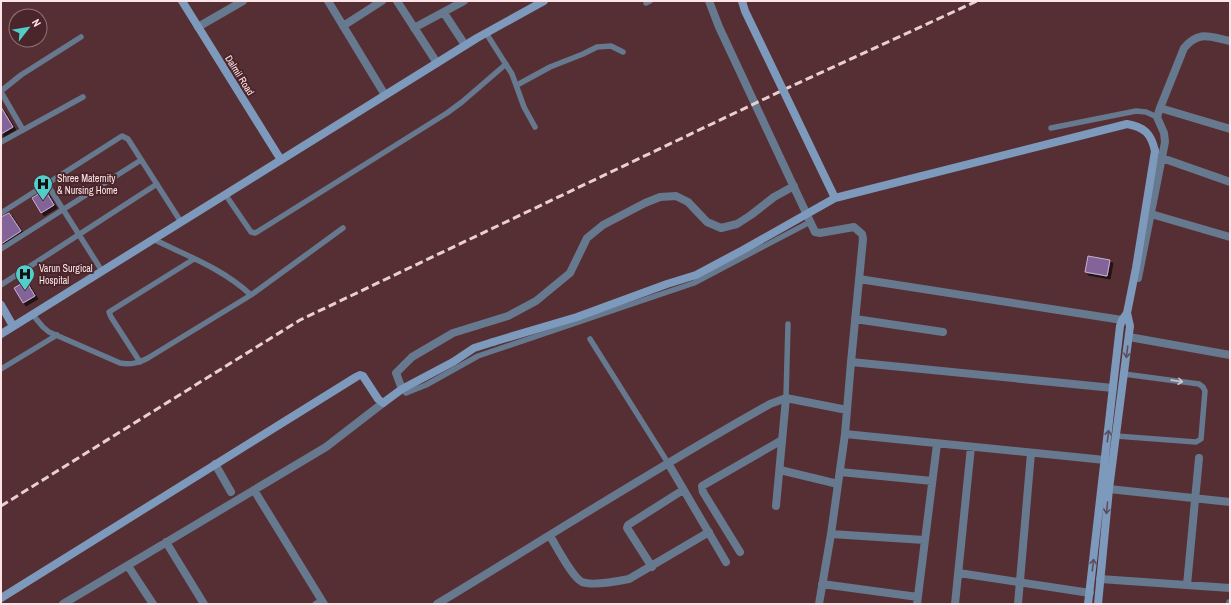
<svg xmlns="http://www.w3.org/2000/svg" width="1231" height="605" font-family="'Archivo Narrow',sans-serif">
<style>
.building{fill:#846398;stroke:#c5afd3;filter:url(#shadow)}
.lines{fill:none;stroke-linecap:round;stroke-linejoin:round}
.lane{stroke:#66798e;stroke-width:5.5}
.street{stroke:#66798e;stroke-width:8}
.secondary{stroke:#7d9abc;stroke-width:8}
.rail{stroke:#eacfd1;stroke-width:3;stroke-dasharray:8 4;stroke-linecap:butt}
.secondary-bridge{stroke:#7d9abc;stroke-width:8}
.oneway{stroke:#5c4e5d}
.oneway2{stroke:#d1c5cc}
.labels{text-anchor:middle;stroke-width:4;stroke-linejoin:round;paint-order:stroke}
.street-label{font-size:10px;fill:#ffe5e7;stroke:#4a252a}
.poi-label{font-size:10px;fill:#ffe5e7;stroke:#4a252a;text-anchor:start}
</style>
<defs>
<filter id="shadow"><feDropShadow dx="3" dy="3" stdDeviation="0" flood-color="#0009"/></filter>
</defs>
<rect width="100%" height="100%" fill="#552f34"/>
<!-- building -->
<path class="building" d="M1,107L13,127L1,134Z
M45,190L54,205L41,213L32,198Z
M9,213L21,231L1,244V217Z
M1088,256L1110,260L1107,276L1085,272Z
M26,281L35,296L23,303L14,288Z"/>
<g class="lines">
<!-- lane -->
<path class="lane" d="M646,3L650,1
M486,33L512,74L524,107L535,127
M517,85L550,67L583,54L597,47L611,46L623,52
M1,91L21,75L81,37
M1,92L23,130
M1051,128L1136,111L1146,112L1157,117
M1,142L83,97
M47,184L102,271
M225,194L251,232L255,233L257,232L447,113L462,102L506,64
M1,213L122,136L128,139L181,222
M153,239C187,256 222,268 251,295
M1,249L141,160
M1,285L157,184
M32,314L43,327L49,332L120,363C131,365 138,363 148,358L251,295L343,228
M590,339L668,463
M140,362L111,317L109,312L194,259
M1,369L57,335
M402,389L406,393L426,385L478,356L694,283L810,222
M786,398L788,324
M1116,436L1196,442L1201,439L1205,391L1203,387L1199,384L1124,374
M315,604L322,600"/>
<!-- street -->
<path class="street" d="M328,1L385,95
M397,1L437,63
M709,1L719,27L815,232L820,233L854,227L862,234L863,239L851,362L845,434L831,534L819,604
M444,13L465,45
M343,26L382,1
M198,27L243,1
M414,28L464,1
M1160,108L1230,129
M1162,158L1230,182
M1151,214L1230,237
M1138,278L1165,142L1164,133L1157,117L1160,108L1184,48C1199,30 1210,37 1230,41
M859,279L1122,320
M855,319L943,332
M1129,337L1230,355
M851,362L1113,388
M402,389L396,373L412,357L453,333L508,316L536,301L570,273L587,238L603,225L645,203L660,197L676,196L688,202L707,222L721,228L737,224L751,215L774,197L794,186
M845,434L1105,460
M668,463L726,562
M215,464L231,492
M780,470L838,484
M840,472L932,481
M1109,489L1230,502
M254,490L324,604
M776,506L786,398
M831,534L924,540
M550,536C557,547 572,577 582,582C592,586 619,581 629,579L709,532
M166,542L204,604
M740,552L703,492L702,486L782,440
M128,566L153,604
M652,567L629,531L627,528L628,525L683,490
M959,573L1090,593
M1100,579L1230,588
M822,584L918,597
M1187,585L1199,458
M63,604L326,447L383,403
M437,604C548,537 657,467 770,404L786,398L847,410
M917,604L937,444
M955,604L971,447
M1018,604L1031,453
M1230,604V603"/>
<!-- secondary -->
<path class="secondary" d="M182,1L281,160
M1,305L13,326
M1,334L477,38L544,1
M1,598L356,377L360,375L363,376L378,399L383,403L402,389L453,362L474,348L493,342
M1088,604L1120,326L1122,320L1127,313L1136,268L1155,151
M1098,604L1109,489L1130,326L1127,313"/>
<!-- rail -->
<path class="rail" d="M1,506L300,320L781,91L977,1"/>
<!-- secondary-bridge -->
<path class="secondary-bridge" d="M742,1L745,11L835,198L1127,124C1144,127 1151,133 1155,151
M493,342L577,317L667,284L696,275L743,250L835,198"/>
</g>
<!-- one-way arrows -->
<defs><path id="oneway-shaft" d="M-6 0H5M1.5-3L5.5 0L1.5 3" fill="none" stroke-width="1.6" stroke-linecap="round" stroke-linejoin="round"/></defs>
<g class="oneway">
<use href="#oneway-shaft" transform="translate(1127 352) rotate(97)"/>
<use href="#oneway-shaft" transform="translate(1108 436) rotate(-83)"/>
<use href="#oneway-shaft" transform="translate(1107 508) rotate(96)"/>
<use href="#oneway-shaft" transform="translate(1093 565) rotate(-83)"/>
</g>
<use class="oneway2" href="#oneway-shaft" transform="translate(1177 381) rotate(8)"/>
<!-- icons -->
<defs>
<g id="hospital-pin" transform="scale(1)"><path d="M0 17L-7.5 6A9.5 9.5 0 1 1 7.5 6Z" fill="#53cdc9" stroke="#4a252a"/><path d="M-5-5h3v3.5h4V-5h3V5h-3V1.5h-4V5h-3Z" fill="#111"/></g>
</defs>
<g fill-rule="evenodd">
<use href="#hospital-pin" x="43" y="184"/>
<use href="#hospital-pin" x="25" y="274"/>
</g>
<g class="labels">
<!-- street labels -->
<g class="street-label">
<text transform="translate(240 75) rotate(58)" y="4">Dalmil Road</text>
</g>
<!-- poi labels -->
<g class="poi-label">
<text x="57" y="182">Shree Maternity<tspan x="57" dy="12">&amp; Nursing Home</tspan></text>
<text x="39" y="272">Varun Surgical<tspan x="39" dy="12">Hospital</tspan></text>
</g>
</g>
<!-- border -->
<rect width="1231" height="605" fill="none" stroke="#ffe5e7" stroke-width="4"/>
<!-- north arrow -->
<g transform="translate(28 28) rotate(59)"><circle r="19" fill="#4a252a" stroke="#927276"/>
<path d="M0-3L7 15L0 10L-7 15Z" fill="#53cdc9"/>
<text y="-6" font-size="11" font-weight="bold" text-anchor="middle" fill="#ffe5e7">N</text>
</g>
</svg>
